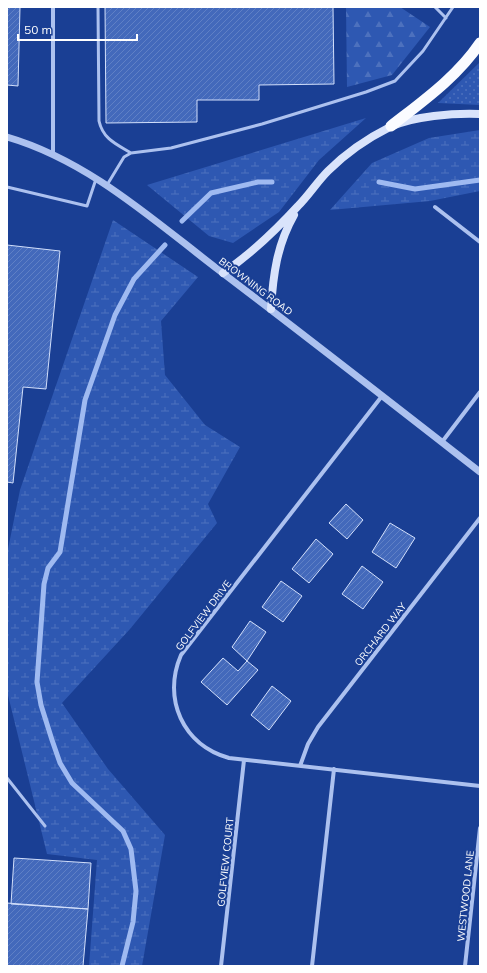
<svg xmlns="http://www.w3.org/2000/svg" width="487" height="973" font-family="Mulish,sans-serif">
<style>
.grass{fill:url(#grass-dots)}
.forest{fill:url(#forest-firs)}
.wetland{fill:url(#wetland-marsh)}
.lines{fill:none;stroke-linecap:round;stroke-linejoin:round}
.stream{stroke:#9fbaf1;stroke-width:5}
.building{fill:url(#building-hatch);stroke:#d2dffb}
.service{stroke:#acc1ef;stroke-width:3}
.minor{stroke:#acc1ef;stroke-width:4}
.tertiary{stroke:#acc1ef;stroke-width:7}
.secondary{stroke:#d9e3fb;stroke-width:8}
.trunk{stroke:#fafbff;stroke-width:11}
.labels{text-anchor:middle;stroke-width:4;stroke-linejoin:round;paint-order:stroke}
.street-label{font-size:10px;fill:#fff;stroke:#1a3f94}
</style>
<defs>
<pattern id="grass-dots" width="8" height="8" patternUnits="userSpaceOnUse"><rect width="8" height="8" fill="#2e58b2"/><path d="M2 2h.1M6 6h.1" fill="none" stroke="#4d71be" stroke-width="1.8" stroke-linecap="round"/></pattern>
<pattern id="forest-firs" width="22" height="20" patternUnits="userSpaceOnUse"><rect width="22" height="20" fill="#2e58b2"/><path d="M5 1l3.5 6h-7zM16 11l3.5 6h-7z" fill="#4d71be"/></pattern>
<pattern id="wetland-marsh" width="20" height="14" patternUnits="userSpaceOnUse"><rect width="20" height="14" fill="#2e58b2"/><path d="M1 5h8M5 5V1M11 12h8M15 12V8" fill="none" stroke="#4d71be"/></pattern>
<pattern id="building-hatch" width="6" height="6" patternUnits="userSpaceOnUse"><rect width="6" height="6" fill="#4369bb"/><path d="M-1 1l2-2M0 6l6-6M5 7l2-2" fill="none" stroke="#5f80c5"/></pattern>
</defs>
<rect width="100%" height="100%" fill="#1a3f94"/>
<!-- grass -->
<path class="grass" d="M480,62V105L438,103Z"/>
<!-- forest -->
<path class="forest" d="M346,7H400L430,27L392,75L347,87Z"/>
<!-- wetland -->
<path class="wetland" d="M366,118L319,160L279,212L233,243L209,236L147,185Z
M480,130V191L430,201L330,210L372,163L429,138Z
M113,220L198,277L161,321L165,375L205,425L240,447L208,504L217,523L130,629L62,703L108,769L165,835L142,966H89L97,860L47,854L7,691V554L20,490Z"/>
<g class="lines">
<!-- stream -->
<path class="stream" d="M379,182L415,189L480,180
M182,221L211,193L258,182H272
M122,966L133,922L136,891L131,849L123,831L72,783L60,763L52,740L41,705L37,682L44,584L48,568L60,552L85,400L115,315L134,279L165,245"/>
</g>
<!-- building -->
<path class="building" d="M7,7H20L18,86L7,85Z
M105,7H333L334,84L259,85V100H197V122L106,123Z
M7,245L60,251L46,389L23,387L13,483L7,482Z
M346,504L363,520L347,539L329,523Z
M390,523L415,538L396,568L372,552Z
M316,539L333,554L309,583L292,569Z
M362,566L383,582L363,609L342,594Z
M281,581L302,596L283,622L262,607Z
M250,621L266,632L247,661L232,647Z
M223,658L238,671L247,661L258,670L227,705L201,682Z
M272,686L291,701L269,730L251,715Z
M14,858L91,863L88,909L11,904Z
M7,903L88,909L83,966H7Z"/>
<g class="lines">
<!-- service -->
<path class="service" d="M98,7L99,121C103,139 116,144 131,153
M435,7L446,18
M107,185L124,157L131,153L171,148L262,124L366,92L395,81L423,51L453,7
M7,187L87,206L96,179
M7,778L45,826"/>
<!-- minor -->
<path class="minor" d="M53,154V7
M435,207L480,242
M382,396L181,655C162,699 183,745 229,758L480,786
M442,442L480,392
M300,766L308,744L318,727L480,518
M221,966L244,760
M312,966L334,769
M465,966L480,828"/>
<!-- tertiary -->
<path class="tertiary" d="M7,137C89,161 153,220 220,271C307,337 394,405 480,472"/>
<!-- secondary -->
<path class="secondary" d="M223,273C251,254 275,231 298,206C309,195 317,182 328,171C345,154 368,138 390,127C413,116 454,113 480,114
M271,309C273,275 277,245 294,215"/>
<!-- trunk -->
<path class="trunk" d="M391,126C423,101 457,77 480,43"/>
</g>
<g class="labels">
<!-- street labels -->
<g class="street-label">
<text transform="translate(256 286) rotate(37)" y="4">BROWNING ROAD</text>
<text transform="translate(203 615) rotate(-53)" y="4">GOLFVIEW DRIVE</text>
<text transform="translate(380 634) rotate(-52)" y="4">ORCHARD WAY</text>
<text transform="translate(225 862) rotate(-84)" y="4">GOLFVIEW COURT</text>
<text transform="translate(465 896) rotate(-84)" y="4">WESTWOOD LANE</text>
</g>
</g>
<!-- border -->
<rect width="487" height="973" fill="none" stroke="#ffffff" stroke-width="16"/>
<!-- scale -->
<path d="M18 34v6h119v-6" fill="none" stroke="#ffffff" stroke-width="2"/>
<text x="24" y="34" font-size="12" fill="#ffffff" stroke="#1a3f94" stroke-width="3" paint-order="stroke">50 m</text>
</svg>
